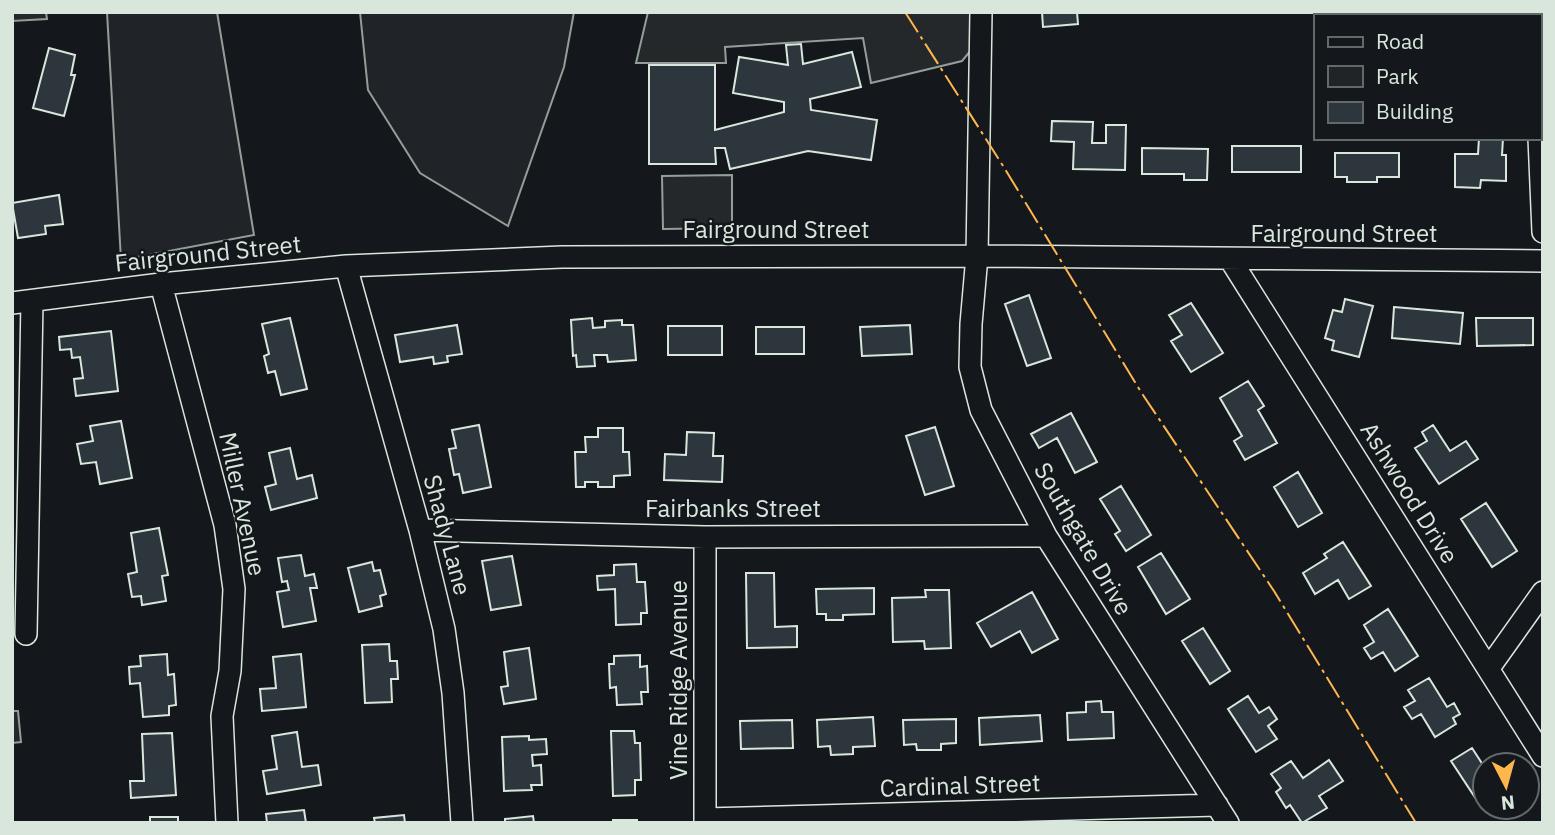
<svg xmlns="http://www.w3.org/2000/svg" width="1555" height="835" font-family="'IBM Plex Sans',sans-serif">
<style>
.green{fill:#202428;stroke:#939e99;stroke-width:2}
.parking{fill:#24282b;stroke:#939e99;stroke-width:2}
.building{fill:#2c363c;stroke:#d8e6dc;stroke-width:2}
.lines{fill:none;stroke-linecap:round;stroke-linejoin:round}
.minor-casing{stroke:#d8e6dc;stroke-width:24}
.minor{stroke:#14181c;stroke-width:21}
.power{stroke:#ffb74d;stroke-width:2;stroke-dasharray:24 5 3.5 5;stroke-linecap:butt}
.labels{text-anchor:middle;stroke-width:5;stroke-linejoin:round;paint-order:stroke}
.street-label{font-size:24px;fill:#d8e6dc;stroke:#14181c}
</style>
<rect width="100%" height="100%" fill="#14181c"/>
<!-- green -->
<path class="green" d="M107,12H217L254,235L121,260Z
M360,12H574L564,67L508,226L420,173L368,90Z"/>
<!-- parking -->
<path class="parking" d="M12,12H46L47,19L12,21Z
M648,12H974L972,49L962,61L871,83L863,38L725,47L726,63H636Z
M732,175V228L663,229L662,176Z
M12,711H18L21,742L12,743Z"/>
<!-- building -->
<path class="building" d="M1042,12H1077L1078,24L1043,27Z
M1442,12H1468V16H1442Z
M801,44L803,64L852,52L861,87L810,99L811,110L877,120L871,160L808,151L730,169L725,148H715L716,164H649V65H715V130L784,112V102L733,93L739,57L788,65L786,45Z
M49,48L75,55L71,75H75L64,116L33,108Z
M1052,121L1093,122L1092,143H1106V125H1126L1125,170L1073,169L1074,142L1051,141Z
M1479,138H1503L1502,155H1506V181L1481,180L1480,188L1455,187V154H1478Z
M1232,146H1301V172H1232Z
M1142,148L1208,149L1207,180H1184V174H1142Z
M1335,153H1399V177H1377V182H1347V177H1335Z
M59,195L63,224L45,226L46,234L18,238L12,203Z
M1029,295L1051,358L1027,366L1005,304Z
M1345,299L1373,306L1359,357L1332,350L1334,341L1325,338L1333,310L1342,312Z
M1191,303L1223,353L1191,372L1171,341L1182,335L1169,315Z
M1394,307L1463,313L1460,344L1392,338Z
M290,318L307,389L281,395L275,371L268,373L264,356L269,354L262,324Z
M592,318L593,328L605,327V321L622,320V325H633L636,360L608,362L607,355H594L595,366L577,367L576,355L573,356L571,320Z
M1476,318H1533V345L1477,346Z
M457,325L462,354L447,356L448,362L434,364L433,357L400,362L395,335Z
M910,325L912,354L862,356L860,327Z
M668,326H722V355H668Z
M756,327H804V354H756Z
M111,331L118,391L76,396L74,379L83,378L80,357L72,358L71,349L60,350L59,337Z
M1248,381L1264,406L1258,410L1277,443L1245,460L1234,441L1242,436L1220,398Z
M1071,413L1097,462L1075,473L1057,438L1039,448L1031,434Z
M121,421L132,478L100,484L96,462L81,464L77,444L93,441L90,426Z
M479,425L491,487L463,493L459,474L454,475L449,449L456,448L452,430Z
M1433,425L1450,451L1466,441L1478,459L1439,484L1415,448L1427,441L1422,432Z
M935,427L954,486L925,495L906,436Z
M598,428H623V452H629L630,475L614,476V487H598V482H585V487H576L575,452H586L585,437H598Z
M687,432L714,433L713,456H723L722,482L664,480L665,454L686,455Z
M290,448L297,479L312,475L317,498L271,510L265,487L276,484L269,453Z
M1298,472L1322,513L1298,527L1274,487Z
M1121,486L1151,535L1126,551L1115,534L1120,531L1100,499Z
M1486,503L1517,551L1492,567L1461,519Z
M159,528L168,575L162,576L166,601L142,605L141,596L132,597L128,574L137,572L131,533Z
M1343,542L1371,586L1349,599L1338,580L1315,594L1303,573L1327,558L1324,554Z
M1161,553L1190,599L1166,614L1138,567Z
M301,555L305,576L314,574L317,588H310L316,621L283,627L277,592L289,590L287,581L282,582L278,558Z
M512,556L521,605L491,610L482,561Z
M372,562L374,571L380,570L386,594L380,596L382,606L359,612L348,568Z
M636,564L637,582H645L647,613H641V624L616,625L615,589L598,590L597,576L614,575V565Z
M746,573H774L775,627L797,626V647L747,648Z
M874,588V614L843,615V620H826V614H817L816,589Z
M925,590H949L951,648L925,649L924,641L893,642L892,598L926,597Z
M1032,592L1058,639L1032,653L1020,631L991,647L977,623Z
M1388,609L1418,656L1395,671L1383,652L1371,659L1364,648L1374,642L1364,625Z
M1203,628L1230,671L1210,684L1182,641Z
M389,644L390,661H397L398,679H391L392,702L365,703L362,645Z
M529,648L536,699L504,704L501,687L508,686L504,652Z
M167,654L168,675L174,674L176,705L169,706V715L143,717L140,683L130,684L129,667L141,666L140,656Z
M301,654L306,707L262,711L260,689L276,688L273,657Z
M640,655V667L647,666L648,692H641L642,704L617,705L616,687L610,688L609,664H614V656Z
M1429,678L1447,707L1454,703L1460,714L1453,718L1456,724L1435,737L1421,714L1412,719L1404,707L1415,701L1408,690Z
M1248,696L1259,713L1269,707L1277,719L1268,726L1277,739L1256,752L1228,709Z
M1101,701L1102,712H1113L1114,738L1068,740L1067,713L1086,712V702Z
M1040,715L1042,741L980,745L979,718Z
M873,717L875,746L853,747V754L831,755L830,746L818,747L817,720Z
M956,719V743L941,744V750H917L916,744L904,745L903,720Z
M792,720L793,748L741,749L740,721Z
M611,731H634L635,743H640L641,780H635V795L613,796Z
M297,732L302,767L318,765L321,785L267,794L263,771L277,769L272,736Z
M172,733L176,795L131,798L130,781H144L142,734Z
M529,736V740L546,739L547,754L532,755L533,766L541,765L542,785H531L532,790L504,791L502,737Z
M1472,748L1485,768V806L1482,808L1451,761Z
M1329,760L1343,781L1319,796L1327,808L1302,823L1290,805L1286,808L1276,792L1281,788L1271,774L1291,761L1303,778Z
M304,810L306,823H267L266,814Z
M404,815L405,823H375L374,818Z
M533,816L534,823H505V819Z
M150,817H178V823H150Z
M613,820H637V823H613Z"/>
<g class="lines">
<!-- minor casing -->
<g class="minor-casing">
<path id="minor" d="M981,12L977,256L971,324L970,367L981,410L1046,536L1228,823
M1533,12V16
M1539,138L1543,232
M1230,259L1543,756
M346,266L420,530L444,629L453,693L462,823
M161,284L225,525L234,589L230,671L222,716L227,823
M12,303L161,284L346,266L562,257L977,256L1543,261
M420,530L705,537L1046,536
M705,537V823
M26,634L32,301
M1489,668L1543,592
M705,819L1217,805"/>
</g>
<!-- minor -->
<use href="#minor" class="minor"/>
<!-- power -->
<path class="power" d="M905,12L1005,169L1141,392L1274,591L1416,823"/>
</g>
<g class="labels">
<!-- street labels -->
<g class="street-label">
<text x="776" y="238">Fairground Street</text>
<text x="1344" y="242">Fairground Street</text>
<text transform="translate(208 254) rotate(-6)" y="8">Fairground Street</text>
<text transform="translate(1409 493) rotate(58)" y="8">Ashwood Drive</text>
<text transform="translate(242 504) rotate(78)" y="8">Miller Avenue</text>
<text x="733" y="517">Fairbanks Street</text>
<text transform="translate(447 535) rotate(75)" y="8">Shady Lane</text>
<text transform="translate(1083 539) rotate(60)" y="8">Southgate Drive</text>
<text transform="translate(679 680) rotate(-90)" y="8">Vine Ridge Avenue</text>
<text transform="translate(960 786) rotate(-2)" y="8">Cardinal Street</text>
</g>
</g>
<!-- border -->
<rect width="1555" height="835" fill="none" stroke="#d8e6dc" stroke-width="28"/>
<!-- legend -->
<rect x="1314" y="14" width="228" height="126" fill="#14181c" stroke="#626a69" stroke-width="2"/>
<rect x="1328" y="37" width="35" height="10" fill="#14181c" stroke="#626a69" stroke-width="2"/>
<text x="1376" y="49" font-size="21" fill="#d8e6dc">Road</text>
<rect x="1328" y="66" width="35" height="21" fill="#202428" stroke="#626a69" stroke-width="2"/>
<text x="1376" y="84" font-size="21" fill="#d8e6dc">Park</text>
<rect x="1328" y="102" width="35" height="21" fill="#2c363c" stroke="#626a69" stroke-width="2"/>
<text x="1376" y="119" font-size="21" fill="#d8e6dc">Building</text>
<!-- north arrow -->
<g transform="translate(1506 786) rotate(174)"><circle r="33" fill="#14181c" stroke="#626a69" stroke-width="2"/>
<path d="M0-5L12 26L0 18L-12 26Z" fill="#ffb74d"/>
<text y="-10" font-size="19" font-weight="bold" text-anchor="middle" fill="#d8e6dc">N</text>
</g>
</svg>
